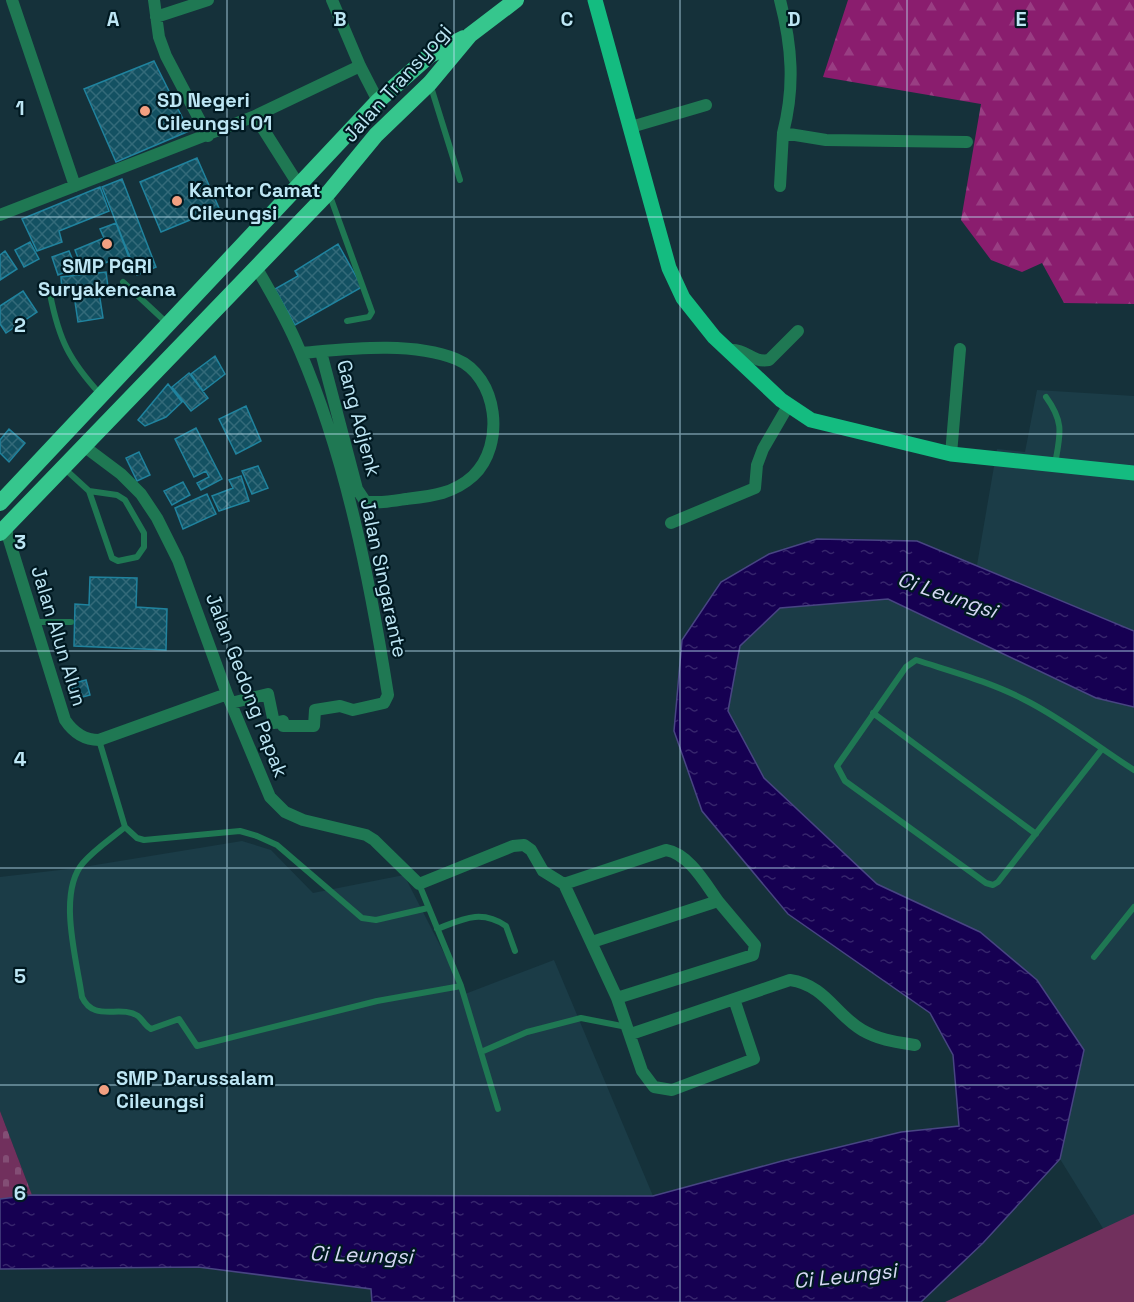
<svg xmlns="http://www.w3.org/2000/svg" width="1134" height="1302" font-family="'Space Grotesk',sans-serif">
<style>
.built{fill:#1b3c47}
.green{fill:#71305d}
.forest{fill:url(#forest-firs)}
.cemetery{fill:url(#cemetery-stones)}
.water{fill:url(#water-ripples);stroke:#484583;stroke-width:1.5}
.building{fill:url(#building-cross-hatch);stroke:#20839e;stroke-width:1.5}
.lines{fill:none;stroke-linecap:round;stroke-linejoin:round}
.service{stroke:#1f7853;stroke-width:6}
.minor{stroke:#1f7853;stroke-width:12}
.primary{stroke:#14bc80;stroke-width:15}
.trunk{stroke:#36c68d;stroke-width:16}
.grid{fill:none;stroke:#bde6f4;stroke-width:1.5;stroke-opacity:0.55}
.poi-dot{fill:#f2a081;stroke:#001921;stroke-width:2}
.labels{text-anchor:middle;stroke-width:4.5;stroke-linejoin:round;paint-order:stroke}
.street-label{font-size:20px;fill:#bde6f4;stroke:#001921}
.poi-label{font-size:20px;font-weight:bold;fill:#bde6f4;stroke:#001921;text-anchor:start}
.water-label{font-size:21px;font-style:italic;fill:#d6d9f5;stroke:#001921}
.grid-label{font-size:20px;text-anchor:middle;font-weight:bold;fill:#bde6f4;stroke:#001921;stroke-width:4.5;stroke-linejoin:round;paint-order:stroke}
</style>
<defs>
<pattern id="forest-firs" width="22" height="20" patternUnits="userSpaceOnUse" patternTransform="scale(1.5)"><rect width="22" height="20" fill="#8a1d6e"/><path d="M5 1l3.5 6h-7zM16 11l3.5 6h-7z" fill="#993e83"/></pattern>
<pattern id="cemetery-stones" width="16" height="16" patternUnits="userSpaceOnUse" patternTransform="scale(1.5)"><rect width="16" height="16" fill="#71305d"/><path d="M2 7V4a2 2 0 0 1 4 0v3zM10 15v-3a2 2 0 0 1 4 0v3z" fill="#834e75"/></pattern>
<pattern id="water-ripples" width="26" height="14" patternUnits="userSpaceOnUse" patternTransform="scale(1.5)"><rect width="26" height="14" fill="#160052"/><path d="M2 4q2-2 4 0t4 0M15 11q2-2 4 0t4 0" fill="none" stroke="#36256c"/></pattern>
<pattern id="building-cross-hatch" width="8" height="8" patternUnits="userSpaceOnUse" patternTransform="scale(1.5)"><rect width="8" height="8" fill="#135162"/><path d="M0 0l8 8M0 8l8-8" fill="none" stroke="#336a79"/></pattern>
</defs>
<rect width="100%" height="100%" fill="#15313a"/>
<!-- built -->
<path class="built" d="M1037,390L1134,396V631L977,565L997,449L1025,452Z
M888,599L1096,698L1134,707V1214L1104,1230L1060,1159L1084,1050L979,932L877,884L764,778L728,711L740,646L780,608Z
M242,841L271,850L313,893L404,875L465,994L554,960L653,1196L32,1195L0,1111V877L77,868Z"/>
<!-- green -->
<path class="green" d="M1134,1214V1302H945Z"/>
<!-- forest -->
<path class="forest" d="M848,0H1134V304L1064,303L1042,263L1022,272L991,260L961,220L981,104L823,77Z"/>
<!-- cemetery -->
<path class="cemetery" d="M0,1111L32,1195L0,1199Z"/>
<!-- water -->
<path class="water" d="M817,539L917,541L1134,631V707L1096,698L888,599L780,608L740,646L728,711L764,778L877,884L980,932L1037,980L1084,1050L1060,1159L983,1243L921,1302H372L371,1289L198,1267L0,1269V1199L32,1195L653,1196L782,1161L901,1132L959,1126L953,1055L930,1013L788,914L702,811L674,731L682,640L721,582L769,554Z"/>
<!-- building -->
<path class="building" d="M154,61L189,131L116,162L84,89Z
M197,158L219,208L161,232L140,182Z
M122,179L156,267L137,275L102,187Z
M100,187L109,211L59,231L62,242L37,251L22,219Z
M116,223L131,263L117,268L113,260L83,271L75,250L104,238L100,229Z
M30,242L39,259L24,267L15,250Z
M338,244L362,287L295,325L275,289L298,276L295,271Z
M5,251L17,269L0,280V255Z
M69,251L76,268L58,275L52,257Z
M106,272L108,287L62,291L61,277Z
M23,291L37,312L6,333L0,324V306Z
M99,292L103,318L78,322L74,295Z
M215,356L225,374L203,391L191,374Z
M189,373L208,398L191,411L172,387Z
M168,384L182,402L166,417L145,426L138,420Z
M246,406L261,441L236,454L219,419Z
M196,428L222,479L201,490L197,483L209,477L206,471L194,477L175,439Z
M9,429L25,443L9,462L0,453V440Z
M139,452L150,475L137,481L126,458Z
M258,466L268,488L252,494L242,471Z
M241,476L249,501L219,511L212,496L233,488L229,480Z
M183,482L190,495L172,505L164,491Z
M207,494L216,514L183,529L175,508Z
M90,577L137,578L136,607L167,609L166,650L74,646L75,604L89,605Z
M86,680L90,695L75,699L71,684Z"/>
<g class="lines">
<!-- service -->
<path class="service" d="M431,87L460,180
M330,196L372,312L369,317L347,321
M123,282L167,323
M50,294C59,340 69,360 101,395
M1046,397C1065,423 1060,435 1055,464
M65,469L89,491L112,558L118,561L137,557L144,547V533L125,500L117,495L89,491
M34,622H71
M873,713L1036,834
M99,740L125,827L137,838L144,840L240,831L257,836L277,845L362,918L376,920L428,908
M1102,749L998,882L993,885L986,883L845,781L837,766L906,667L916,660C953,672 991,682 1025,700C1063,719 1098,747 1134,770
M125,827C112,838 95,849 83,863C57,893 77,961 82,997C94,1023 120,1004 138,1016C143,1020 145,1026 151,1029L179,1019L197,1046L377,1001L461,986
M419,884L461,986L498,1109
M437,929C463,919 481,909 506,926L515,951
M1094,957L1134,907
M481,1052L527,1032L581,1018L627,1027"/>
<!-- minor -->
<path class="minor" d="M12,0L75,186
M154,0L159,37L166,56L208,136
M332,0L360,66L378,101
M780,0C792,46 795,87 783,133L826,140L967,142
M156,17L208,0
M255,116L298,184
M631,127L706,105
M780,186L783,133
M0,215L255,116L360,66
M728,350C747,348 751,363 769,360L798,331
M301,353C348,349 411,341 456,359C498,376 506,445 473,476C453,494 432,496 406,499C393,501 378,504 365,501L357,489L321,352
M85,447L121,474L141,494L157,518L178,560L227,694L270,797L285,812L303,820L366,835L374,840L419,884L513,846L524,845L531,850L543,871L564,884L617,998L753,955L755,945L718,901
M951,454L960,349
M671,523L755,488L757,465L763,449L788,406
M6,530L65,720C73,732 84,740 99,740L227,694
M231,703L268,694L274,723L283,721V726H314L315,710L340,706L353,710L384,703L388,695C370,581 346,458 300,351C288,322 272,294 256,267
M564,884L666,850C689,854 705,883 718,901L592,942
M617,998L642,1071L654,1087L672,1090L754,1059L734,999
M631,1034L790,980C825,985 835,1014 862,1030C879,1040 896,1042 915,1045"/>
<!-- primary -->
<path class="primary" d="M595,0L669,268L683,298L714,337L781,400L811,420L951,454L1134,473"/>
<!-- trunk -->
<path class="trunk" d="M0,503L378,101L430,55L464,38
M0,533L329,192L376,135L430,83L470,35L516,0"/>
</g>
<!-- grid -->
<path class="grid" d="M227,0V1302M454,0V1302M680,0V1302M907,0V1302M0,217H1134M0,434H1134M0,651H1134M0,868H1134M0,1085H1134"/>
<!-- markers -->
<g class="poi-dot">
<circle cx="145" cy="111" r="6"/>
<circle cx="177" cy="201" r="6"/>
<circle cx="107" cy="244" r="6"/>
<circle cx="104" cy="1090" r="6"/>
</g>
<g class="labels">
<!-- street labels -->
<g class="street-label">
<text transform="translate(397 83) rotate(-48)" y="7">Jalan Transyogi</text>
<text transform="translate(359 418) rotate(75)" y="7">Gang Adjenk</text>
<text transform="translate(384 578) rotate(78)" y="7">Jalan Singarante</text>
<text transform="translate(59 636) rotate(73)" y="7">Jalan Alun Alun</text>
<text transform="translate(247 685) rotate(69)" y="7">Jalan Gedong Papak</text>
</g>
<!-- poi labels -->
<g class="poi-label">
<text x="157" y="107">SD Negeri<tspan x="157" dy="23">Cileungsi 01</tspan></text>
<text x="189" y="197">Kantor Camat<tspan x="189" dy="23">Cileungsi</tspan></text>
<text x="107" y="273" text-anchor="middle">SMP PGRI<tspan x="107" dy="23">Suryakencana</tspan></text>
<text x="116" y="1085">SMP Darussalam<tspan x="116" dy="23">Cileungsi</tspan></text>
</g>
<!-- water labels -->
<g class="water-label">
<text transform="translate(947 595) rotate(19)" y="7">Ci Leungsi</text>
<text transform="translate(361 1255) rotate(2)" y="7">Ci Leungsi</text>
<text transform="translate(845 1276) rotate(-6)" y="7">Ci Leungsi</text>
</g>
</g>
<g class="grid-label">
<text x="113" y="26">A</text>
<text x="340" y="26">B</text>
<text x="567" y="26">C</text>
<text x="794" y="26">D</text>
<text x="1021" y="26">E</text>
<text x="20" y="115">1</text>
<text x="20" y="332">2</text>
<text x="20" y="549">3</text>
<text x="20" y="766">4</text>
<text x="20" y="983">5</text>
<text x="20" y="1200">6</text>
</g>
</svg>
